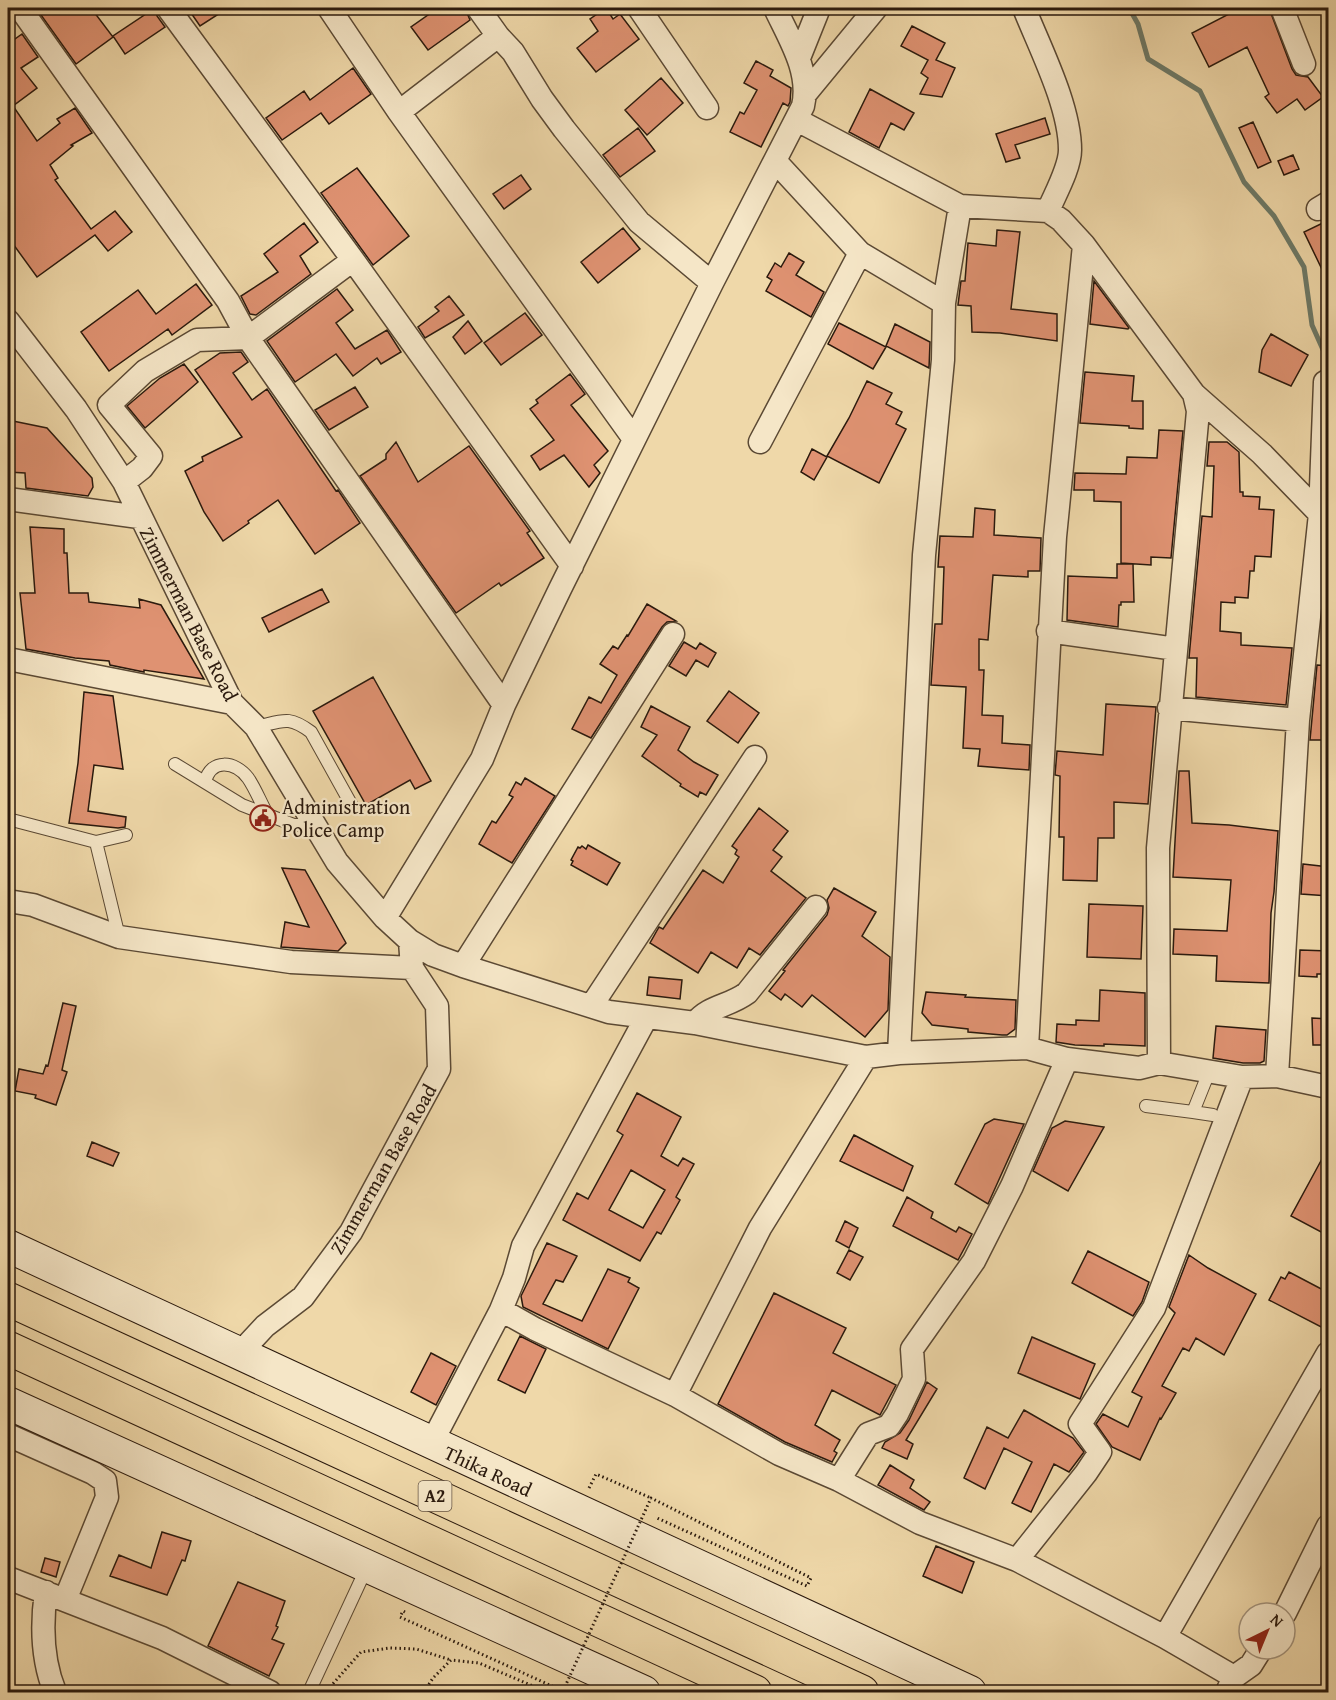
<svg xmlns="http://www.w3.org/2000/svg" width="1336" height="1700" font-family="'Gentium Book Plus',serif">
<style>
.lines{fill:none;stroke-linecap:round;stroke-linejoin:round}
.stream{stroke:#6d7a68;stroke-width:5}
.building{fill:#df9272;stroke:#2a190d;stroke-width:1.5;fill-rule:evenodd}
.lane-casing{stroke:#5b4934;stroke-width:14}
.street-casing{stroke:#5b4934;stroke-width:25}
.secondary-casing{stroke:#2a190d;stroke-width:34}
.highway-casing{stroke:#2a190d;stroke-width:35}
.path{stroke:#2a190d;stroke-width:3;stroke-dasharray:1.5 3;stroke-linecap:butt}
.lane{stroke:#f5e6c7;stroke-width:12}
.street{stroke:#f5e6c7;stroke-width:22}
.secondary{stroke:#f5e6c7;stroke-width:32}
.highway{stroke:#efd8a9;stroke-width:33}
.path-bridge{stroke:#2a190d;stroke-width:3;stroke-dasharray:1.5 3;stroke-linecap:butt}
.labels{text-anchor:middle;stroke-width:4.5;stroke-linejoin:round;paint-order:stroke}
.shield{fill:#f5e6c7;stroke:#675645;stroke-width:1.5}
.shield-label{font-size:18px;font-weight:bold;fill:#2a190d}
.street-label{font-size:20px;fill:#2a190d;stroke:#f5e6c7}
.poi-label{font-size:20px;fill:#2a190d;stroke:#f5e6c7;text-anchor:start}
</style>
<rect width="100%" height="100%" fill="#efd8a9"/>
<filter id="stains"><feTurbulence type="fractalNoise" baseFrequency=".00333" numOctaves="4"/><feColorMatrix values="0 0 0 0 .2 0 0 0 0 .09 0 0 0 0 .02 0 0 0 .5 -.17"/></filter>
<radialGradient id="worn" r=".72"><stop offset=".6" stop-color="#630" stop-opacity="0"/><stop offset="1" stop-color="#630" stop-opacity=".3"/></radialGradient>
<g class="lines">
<!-- stream -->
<path class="stream" d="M1129,8L1138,24L1148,59L1200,91L1244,182L1274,216L1304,267L1312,325L1328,361"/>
</g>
<!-- building -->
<path class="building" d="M36,8H91L113,37L76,64Z
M155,8L157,16L165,27L125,54L113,36Z
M184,8H228L200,26L189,10L188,12Z
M438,8H465L470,20L428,50L411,27Z
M606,8L613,19L620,14L639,39L596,72L577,48L598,31L590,19Z
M1228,8H1269L1292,69L1296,75L1308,77L1323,97L1305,110L1297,99L1277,113L1265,97L1269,94L1247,47L1209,67L1192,33L1231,13Z
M912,26L945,43L936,60L955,68L942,97L920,94L928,78L921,73L928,60L901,46Z
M22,34L38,57L21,68L37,88L13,106L37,141L60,123L57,119L75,108L92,133L71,145L73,146L50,165L58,178L55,180L91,229L115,211L132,232L108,251L95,235L37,277L8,237V44Z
M756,61L773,70L770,76L791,88L790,102L788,106L783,103L761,147L730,132L740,112L744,114L757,90L744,83Z
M353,68L371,94L329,124L321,113L282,140L266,118L304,91L310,100Z
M661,78L683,103L647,135L625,110Z
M870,89L914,113L904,130L891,123L879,148L849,132Z
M1045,118L1050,134L1015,145L1020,158L1006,162L996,134Z
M1253,122L1271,162L1258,168L1239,128Z
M638,128L655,151L620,177L603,155Z
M1293,155L1299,169L1284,175L1278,161Z
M357,168L409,236L373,265L321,193Z
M521,175L531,189L504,209L493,194Z
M1329,220V284L1304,232Z
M304,223L318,242L300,256L311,274L256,315L250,314L241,296L278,272L264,254Z
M623,228L640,249L598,283L581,262Z
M997,230L1020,232L1011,309L1057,314V341L1000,333L972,332L971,306L958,305L961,281H965L968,243L996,246Z
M789,253L804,262L796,275L824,292L811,317L766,291L772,280L767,277L775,263L781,267Z
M1094,281L1129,328L1128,329L1090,324Z
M196,284L212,305L172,335L168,329L109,371L81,332L138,290L156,314Z
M337,289L353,310L336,323L355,349L387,330L401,352L381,364L377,358L353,376L336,354L295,382L267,341Z
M449,296L464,315L425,338L418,327L439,311L435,307Z
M525,313L542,335L501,365L484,343Z
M468,321L482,341L465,354L453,337Z
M839,323L886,347L873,369L828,344Z
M895,324L930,342L929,368L886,346Z
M1271,334L1308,355L1291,386L1259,372L1262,350Z
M241,352L248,362L233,373L252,400L267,389L330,482L336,491L338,490L360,523L315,554L278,500L248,521L249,523L223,541L204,512L185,471L203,461L202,457L242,437L195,370L220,353Z
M184,364L198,382L145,428L127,406L160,378Z
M1085,372L1134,376L1132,401H1143V429L1129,428V426L1080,423Z
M570,374L585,394L571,405L608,451L594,465L600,473L589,487L564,455L540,470L531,456L554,440L530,409L538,403L536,400Z
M867,381L892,393L886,404L902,412L896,424L906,429L879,483L827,456L849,418Z
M355,387L368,407L329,430L315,410Z
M8,420L47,428L92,478L93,487L88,496L26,488L25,473L8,472Z
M1159,430L1183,431L1171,558L1151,557V565L1121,563V502L1094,501V490H1074L1075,473L1126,474L1127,457L1157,458Z
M396,442L418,482L469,446L530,531L527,533L544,558L501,586L499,583L456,613L360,476L386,459V454Z
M1209,442H1227L1239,452L1240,492H1243V496L1260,497L1259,509L1274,510L1271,557L1255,556L1254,571H1250L1248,598L1235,597V603L1221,602L1220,631L1241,633V645L1292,648L1286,705L1196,697L1197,658H1189L1202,516L1212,517L1214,466H1207Z
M812,449L827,457L814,480L801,472Z
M975,508L995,510L994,535L1041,538L1040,571H1028V577L993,575L988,640L979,639V670H984L982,715L1003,716L1002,743L1030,745L1029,770L978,766L980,749L963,748L966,687L931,685L935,624H942L944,567H938L940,536L973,537Z
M30,527L64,529V553H67L69,593H88L89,602L140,608L139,599L161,605L204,679L144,670V672L110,665L109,661L75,658L26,649L20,593H35Z
M1117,564H1133L1134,602H1121V605H1119L1118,627L1067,620L1068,576L1117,578Z
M322,589L329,602L269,632L262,618Z
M647,604L676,621L667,622L662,627L591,738L572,729L589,697L601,703L617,675L600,664L613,646L618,649L627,635L628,636Z
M684,642L696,649L700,643L716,653L708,667L696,660L686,676L669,666Z
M1317,665L1329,666V740H1310Z
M373,677L431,781L415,789L410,780L366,805L313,711Z
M729,691L759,713L738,743L707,721Z
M84,692L113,696L123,769L94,765L88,811L126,817L125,827L118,828L69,823L78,763Z
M1106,704L1156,707L1148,804L1114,802V838H1098L1097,881L1063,880L1064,837H1059L1060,776L1055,775L1057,751L1103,755Z
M651,706L690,727L678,750L694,762L718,775L706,795L700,792L698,797L680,786L681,784L642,756L657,735L641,727Z
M1179,771H1189L1192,823L1229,825L1278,831L1274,892L1271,913L1269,983L1216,981L1217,956L1173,954L1174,929L1227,931L1231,880L1173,877Z
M525,778L555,796L512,863L479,844L492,821L496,823L513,797L509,795L516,782L521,785Z
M759,808L788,831L773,850L782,857L771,871L806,898L760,955L749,948L737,968L711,952L698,973L650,943L659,927L663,929L703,870L723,883L739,857L735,854L737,850L732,846Z
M588,845L620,863L607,885L571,865L573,861L571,860L578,847L580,848L582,846L586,849Z
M1303,864L1329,867V896L1301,894Z
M282,868L305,870L346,943L338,951L281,947L285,922L309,927Z
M834,888L876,912L862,936L890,957L888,1010L865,1037L812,995L802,1007L785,994L781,1000L769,991L785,971L783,970L827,915L829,908L827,900Z
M1089,904L1143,906L1141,959L1087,957Z
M1300,950L1329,951V974H1317V977L1299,976Z
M649,977L682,980L680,999L647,995Z
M1100,990L1145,993V1046L1104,1044V1046L1075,1045L1056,1042L1057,1024L1076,1025V1020L1099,1021Z
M926,992L966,995L965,997L1016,1000L1015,1029L1007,1035H1002L968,1032V1029L932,1025L922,1013Z
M63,1003L76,1006L62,1070L67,1072L56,1105L35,1098L36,1095L15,1091L19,1069L43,1074L46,1065L48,1066Z
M1312,1018L1329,1019V1045H1313Z
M1216,1026L1266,1030L1264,1061L1260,1063H1243L1213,1058Z
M637,1093L681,1117L661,1156L678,1166L683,1158L694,1164L676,1197L680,1200L661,1234L657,1232L640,1261L563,1220L577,1193L588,1199L623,1135L617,1131ZM631,1170L665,1190L643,1228L609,1210Z
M994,1119L1024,1124L988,1204L955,1184L985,1124Z
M1065,1121L1104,1127L1068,1191L1033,1171L1052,1128Z
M854,1135L913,1166L903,1191L840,1161Z
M92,1142L119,1153L113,1166L87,1156Z
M1329,1146V1221L1323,1233L1291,1216Z
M907,1197L933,1212L931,1218L956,1232L959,1227L972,1234L958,1260L893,1226Z
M845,1221L858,1228L849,1248L836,1241Z
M547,1243L577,1256L563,1282L556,1280L543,1304L582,1321L608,1269L630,1278L628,1282L639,1288L608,1349L523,1307L521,1296Z
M849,1250L863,1257L850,1280L837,1273Z
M1088,1251L1149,1282L1142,1302L1133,1316L1072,1283Z
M1189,1255L1208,1268L1256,1294L1224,1355L1196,1338L1189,1351L1183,1348L1162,1386L1176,1393L1161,1419L1160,1418L1140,1460L1112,1447L1096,1424L1103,1414L1128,1427L1142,1397L1132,1392L1175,1313L1169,1307Z
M1289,1272L1329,1293V1331L1269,1300L1281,1277L1285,1279Z
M774,1293L846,1328L833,1353L896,1385L880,1415L832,1390L815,1425L840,1440L834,1451L837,1453L832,1462L785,1442L718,1404Z
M520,1336L546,1349L525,1393L498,1380Z
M1032,1337L1095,1364L1080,1399L1018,1373Z
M431,1353L456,1366L436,1405L411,1392Z
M927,1382L937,1389L906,1440L913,1444L907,1459L882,1448L885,1442L900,1433L909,1420Z
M1024,1410L1073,1438L1084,1452L1069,1472L1054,1464L1031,1512L1012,1503L1032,1462L1004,1448L985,1489L964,1478L987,1427L1008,1438Z
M890,1465L914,1480L910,1488L930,1502L924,1510L878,1485Z
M162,1532L191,1541L185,1561L182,1560L167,1595L110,1576L119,1555L151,1568Z
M936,1546L974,1562L962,1593L923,1576Z
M45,1558L60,1562L56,1577L41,1572Z
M238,1582L285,1601L276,1626L278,1627L272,1639L284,1644L269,1676L208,1646Z"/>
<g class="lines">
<!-- lane casing -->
<g class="lane-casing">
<path id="lane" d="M256,727C283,721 288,715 311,732L351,804
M175,764L242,805L294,825H303L313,821
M205,782C211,758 235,761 248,778C255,788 260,801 266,812
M8,819L96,842L126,835
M96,842L119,937
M1146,1106L1193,1112L1209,1072
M1193,1112L1213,1115
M309,1692L367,1567"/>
</g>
<!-- street casing -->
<g class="street-casing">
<path id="street" d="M20,8L228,301L248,338L504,705
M168,8L353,260L572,566
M329,8L399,112L634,439
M478,8L498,36
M639,8L707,108
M1024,8C1040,48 1070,106 1070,150C1070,168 1055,194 1048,211
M1282,8L1304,64
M799,58L819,8
M806,93L876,8
M399,112L498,36L513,52L542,99L564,129L639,222L712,283
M797,120L960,206L1048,211L1061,220L1084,245L1194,394L1198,411L1158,848L1159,1063
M776,162L860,253L944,303L943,360L924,555L899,1053
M1318,209L1328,203
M944,303L960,206
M8,321L76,409L124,482L232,703L256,727L337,862L385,918L410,941L412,968L437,1006L439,1069L351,1232L303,1297L265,1326L238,1355
M1194,394L1262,454L1325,519
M760,442L860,253
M124,482L142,468L151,456L109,405L145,371L197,340L248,338L353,260
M8,499L139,517
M1048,631L1176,649
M8,659L232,703
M1169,708L1298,720
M8,901L33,905L119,937L291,962L412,968
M385,918L482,759L504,705L560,589L712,283L803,106C811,72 789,38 775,8
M410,941L433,955L463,966L609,1012L695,1023L866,1057L899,1053L1027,1048L1067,1059L1139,1068L1159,1063L1242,1077L1277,1076L1328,1087
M463,966L673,634
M592,1005L755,757
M646,1018L523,1246L514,1278L501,1310L535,1329L675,1395L779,1454L839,1480L920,1523L1017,1560L1165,1637L1234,1677L1227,1692
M695,1023C710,1005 728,1007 747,993L816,907
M1027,1048L1055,537L1084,245
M1277,1076L1298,720L1320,514L1325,382
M675,1395L760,1228L866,1057
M8,1435L93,1473L105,1481L107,1497L65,1600
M431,1444L501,1310
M839,1480L868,1434L889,1426L897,1414L914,1379L912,1349L974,1261L1012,1186L1067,1059
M1017,1560L1086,1473L1100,1452L1080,1424L1154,1308L1242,1077
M8,1578L162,1638L270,1692
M46,1592C41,1627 42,1660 55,1692
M1285,1613L1328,1526
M1165,1637L1328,1353
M1234,1677L1251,1665L1261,1649"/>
</g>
<!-- secondary casing -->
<g class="secondary-casing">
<path id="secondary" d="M8,1246L970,1692
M8,1403L644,1692"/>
</g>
<!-- highway casing -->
<g class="highway-casing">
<path id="highway" d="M8,1299L862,1692
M8,1348L755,1692"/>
</g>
<!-- path -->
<path class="path" d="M589,1488L596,1474L651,1498
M405,1612L403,1611L400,1617L565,1692
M330,1687L361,1652L390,1648L416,1649L451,1660
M424,1692L433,1678L451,1660L479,1663L547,1692"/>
<!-- lane -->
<use href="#lane" class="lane"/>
<!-- street -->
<use href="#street" class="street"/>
<!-- secondary -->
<use href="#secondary" class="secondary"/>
<!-- highway -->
<use href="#highway" class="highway"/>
<!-- path-bridge -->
<path class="path-bridge" d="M563,1691L651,1498L811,1578L807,1586L657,1518"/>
</g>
<!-- icons -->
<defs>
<g id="civic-ring" transform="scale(1.35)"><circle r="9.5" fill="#f5e6c7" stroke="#8f2418" stroke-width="1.5"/><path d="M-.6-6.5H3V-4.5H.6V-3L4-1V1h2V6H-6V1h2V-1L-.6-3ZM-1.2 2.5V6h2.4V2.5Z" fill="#8f2418"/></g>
</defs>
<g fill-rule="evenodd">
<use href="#civic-ring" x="263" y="818"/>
</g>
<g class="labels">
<!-- shield labels -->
<rect class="shield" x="418.5" y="1481" width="33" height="30" rx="4.5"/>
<g class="shield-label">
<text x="435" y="1502">A2</text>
</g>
<!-- street labels -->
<g class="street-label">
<text transform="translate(189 614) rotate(63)" y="7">Zimmerman Base Road</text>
<text transform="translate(383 1169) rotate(-60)" y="7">Zimmerman Base Road</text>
<text transform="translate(488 1471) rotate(25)" y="7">Thika Road</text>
</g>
<!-- poi labels -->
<g class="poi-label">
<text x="282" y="814">Administration<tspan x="282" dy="23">Police Camp</tspan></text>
</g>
</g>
<!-- margin -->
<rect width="1336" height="1700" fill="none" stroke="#efd8a9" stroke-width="30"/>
<rect x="9" y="9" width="1318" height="1682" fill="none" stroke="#2a190d" stroke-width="3"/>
<rect x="15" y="15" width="1306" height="1670" fill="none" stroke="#2a190d" stroke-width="1.5"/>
<!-- north arrow -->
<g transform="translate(1267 1631) rotate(43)"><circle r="28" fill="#f5e6c7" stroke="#a4947d" stroke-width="1.5"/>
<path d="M0-4.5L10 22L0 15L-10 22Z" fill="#8f2418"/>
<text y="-9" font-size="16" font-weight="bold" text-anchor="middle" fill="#2a190d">N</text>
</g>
<rect width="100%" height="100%" filter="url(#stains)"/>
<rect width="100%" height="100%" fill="url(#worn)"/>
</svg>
